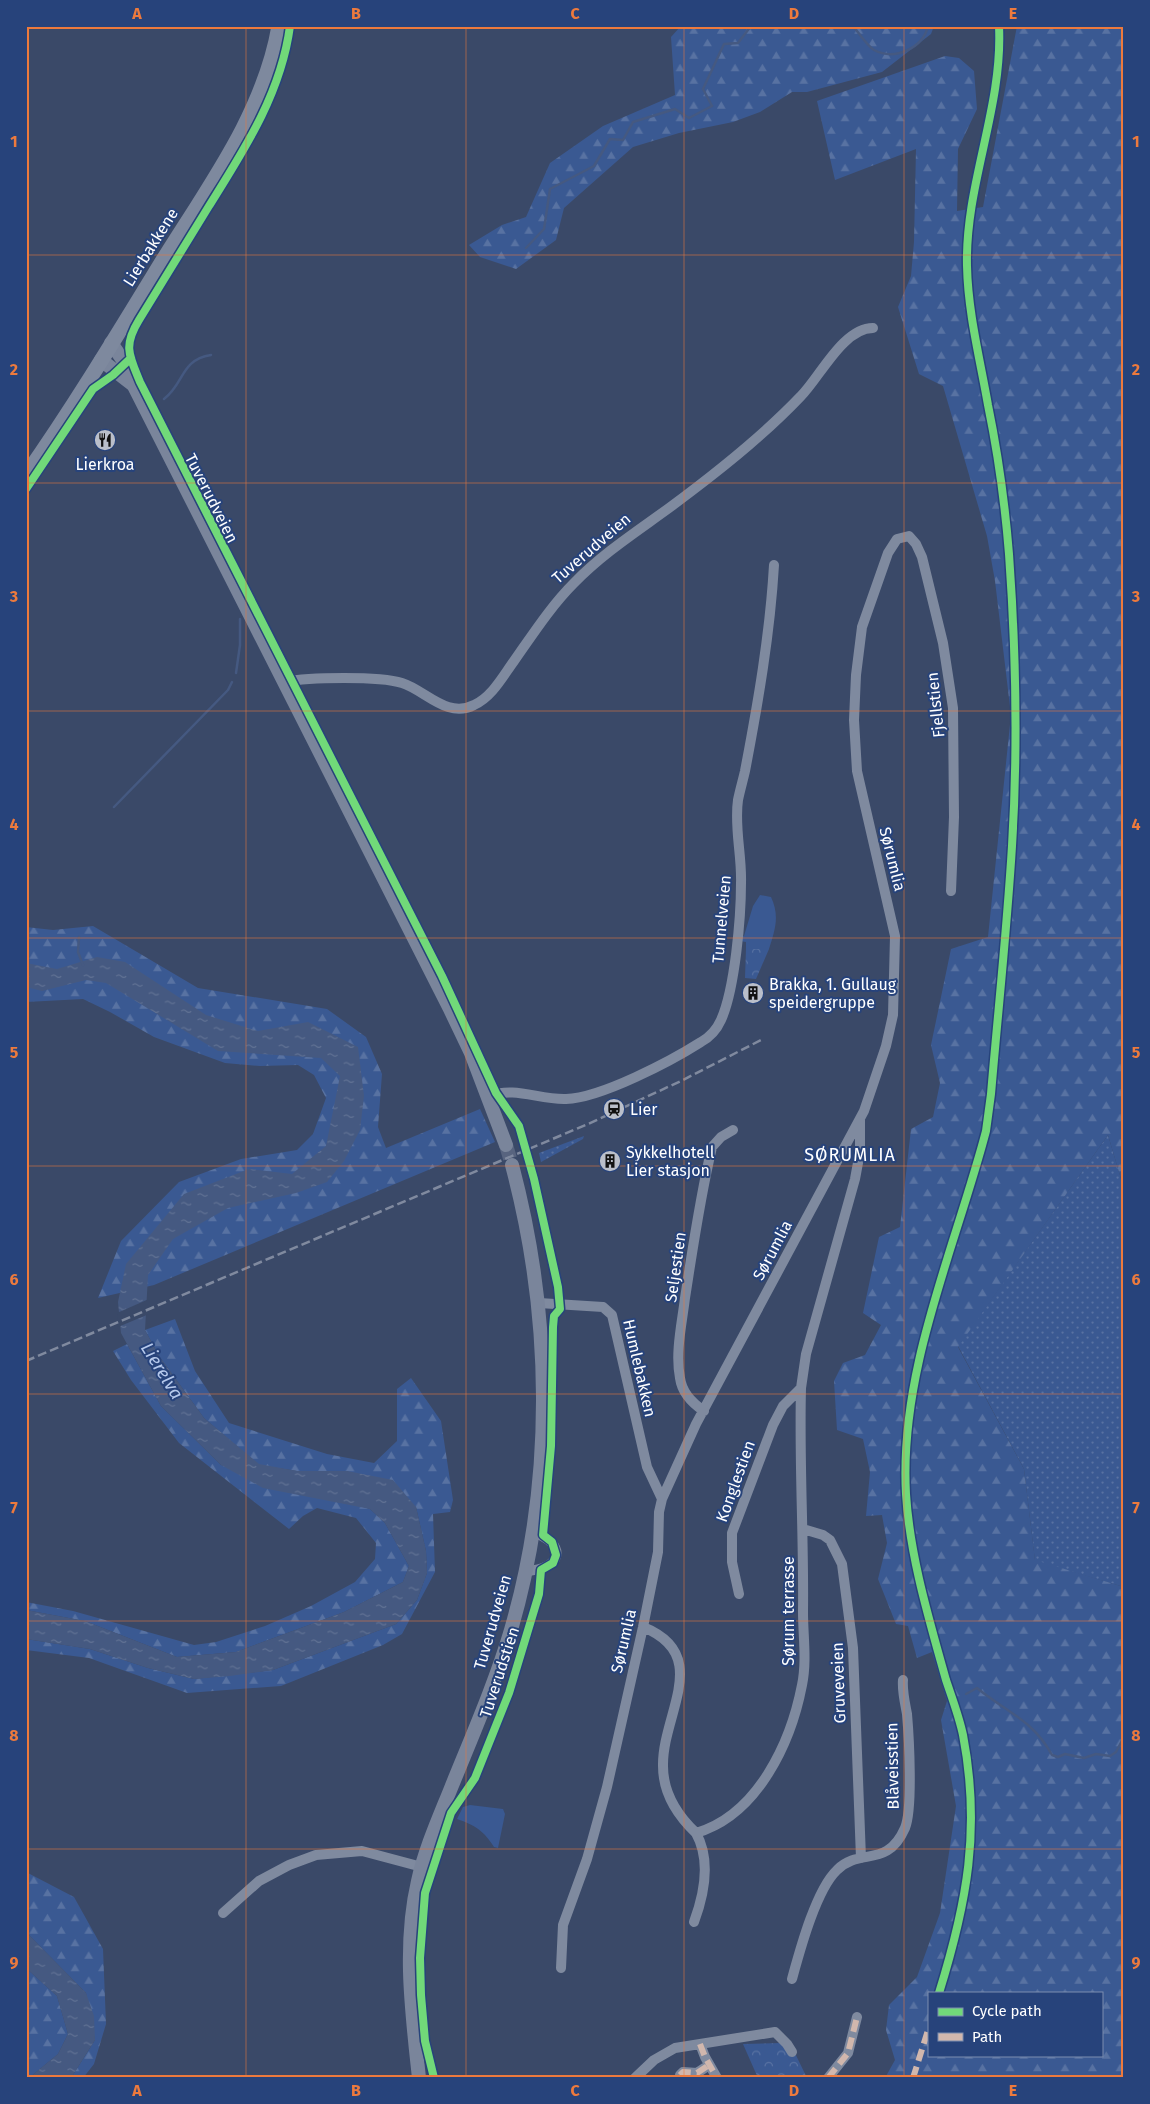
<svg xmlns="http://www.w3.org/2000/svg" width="1150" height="2104" font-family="'Fira Sans',sans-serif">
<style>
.grass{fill:url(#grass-dots)}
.forest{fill:url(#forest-firs);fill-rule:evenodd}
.park{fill:url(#park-crowns)}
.garden{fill:#3a5992}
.water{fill:url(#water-ripples)}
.pier{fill:#3a4968}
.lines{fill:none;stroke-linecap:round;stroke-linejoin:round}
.stream{stroke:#455981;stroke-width:2.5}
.secondary-tunnel{stroke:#58647f;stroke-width:14;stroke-dasharray:14 7;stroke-linecap:butt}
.minor{stroke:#7f8a9f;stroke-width:10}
.secondary{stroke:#7a859b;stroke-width:14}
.primary{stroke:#7e899e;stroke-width:15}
.rail{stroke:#808a9f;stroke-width:2.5;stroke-dasharray:9 4;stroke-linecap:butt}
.quiet{stroke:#d1b7ad;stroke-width:6;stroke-dasharray:12 6;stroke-linecap:butt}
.cycleway-casing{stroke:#27437b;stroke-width:11}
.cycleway{stroke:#71d979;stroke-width:8}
.grid{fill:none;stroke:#ed7a3d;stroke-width:1;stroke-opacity:0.55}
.labels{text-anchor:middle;stroke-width:4;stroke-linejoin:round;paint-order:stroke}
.street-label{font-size:16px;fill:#fff;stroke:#27437b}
.poi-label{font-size:16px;fill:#fff;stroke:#27437b;text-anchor:start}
.neighbourhood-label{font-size:18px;letter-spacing:1px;fill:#fff;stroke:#27437b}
.water-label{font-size:18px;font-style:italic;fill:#b6c9ec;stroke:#27437b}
.neatline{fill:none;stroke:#ed7a3d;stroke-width:2}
.grid-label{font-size:16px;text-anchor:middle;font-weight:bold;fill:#ed7a3d}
</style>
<defs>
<pattern id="grass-dots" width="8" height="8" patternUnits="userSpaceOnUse" patternTransform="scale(1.25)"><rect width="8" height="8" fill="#3a5992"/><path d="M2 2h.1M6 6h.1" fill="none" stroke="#5872a2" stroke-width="1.8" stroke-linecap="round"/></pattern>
<pattern id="forest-firs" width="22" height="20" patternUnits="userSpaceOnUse" patternTransform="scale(1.25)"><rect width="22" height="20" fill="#3a5992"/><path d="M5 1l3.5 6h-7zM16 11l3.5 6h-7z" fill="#5872a2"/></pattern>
<pattern id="park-crowns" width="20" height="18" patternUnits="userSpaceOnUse" patternTransform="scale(1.25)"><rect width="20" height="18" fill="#3a5992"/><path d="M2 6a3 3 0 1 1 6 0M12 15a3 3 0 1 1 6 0" fill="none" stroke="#5872a2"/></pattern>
<pattern id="water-ripples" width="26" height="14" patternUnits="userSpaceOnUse" patternTransform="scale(1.25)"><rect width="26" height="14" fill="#455981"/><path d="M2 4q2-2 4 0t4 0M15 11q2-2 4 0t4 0" fill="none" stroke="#617294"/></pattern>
</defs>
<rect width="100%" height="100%" fill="#3a4968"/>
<!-- grass -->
<path class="grass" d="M1108,1135L1124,1189V1587L1035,1561L1024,1469L958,1346Z
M584,1136L583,1139L541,1162L539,1153Z"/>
<!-- forest -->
<path class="forest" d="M681,26H934L931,34L882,72L807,92H792L760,112L733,122L679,133L633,147L564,208L556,240L516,269L480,257L469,245L502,225L526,217L550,163L603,126L675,95L671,37Z
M1017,26H1124V1189L1108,1135L958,1347L1024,1469L1035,1560L1124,1587V2078H885L895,2060L886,2030L889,2005L917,1977L940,1913L956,1806L941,1720L947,1701L932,1652L917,1658L908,1626L896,1624L878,1579L887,1543L882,1515L866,1516L870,1472L863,1439L837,1430L834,1381L843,1363L865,1355L881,1325L863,1313L879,1237L900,1227L911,1129L933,1117L940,1083L931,1045L951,949L988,937L1011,715L995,581L987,536L943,386L919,374L898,307L911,276L914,242L916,149L835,180L817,101L945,56L959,58L974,71L977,109L958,149L957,211L983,207ZM929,1993H1101V2055H929Z
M93,926L198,988L327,1009L366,1037L382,1074L378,1127L386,1148L480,1109L495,1142L154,1285L98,1298L121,1241L179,1182L241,1159L297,1150L313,1134L326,1098L314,1075L298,1065L260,1066L225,1063L154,1037L110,1012L83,999L26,1002V927L53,930Z
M175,1319L195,1371L229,1423L327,1454L374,1463L397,1441V1389L411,1378L441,1421L453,1500L450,1512L433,1514L435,1572L402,1634L383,1645L281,1686L187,1693L89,1658L26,1650V1639L90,1649L148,1668L194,1679L273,1670L396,1624L417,1600L427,1573L426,1551L416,1507L347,1471H297L259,1465L204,1418L159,1356L145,1330Z
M127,1344L161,1406L221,1465L370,1509L385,1523L409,1566L403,1582L344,1612L236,1652L177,1657L85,1621L26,1610V1602L73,1611L194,1645L216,1642L265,1626L311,1606L355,1582L375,1559L376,1543L356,1518L317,1508L303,1516L289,1529L179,1443L131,1380L113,1351Z
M26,1872L74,1897L103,1949L106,2024L94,2064L83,2078H71L95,2040L86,1993L26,1932Z
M26,1968L57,1996L68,2034L58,2054L29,2078H26Z"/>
<!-- park -->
<path class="park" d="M746,949H769L756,979L745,978Z
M781,2043L791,2045L807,2078H758L743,2044Z"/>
<!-- garden -->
<path class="garden" d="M760,895L771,897C780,916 775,930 769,949H746V942L740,941V936H744L753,906Z
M470,1805L503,1809L505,1814L498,1848L494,1847C484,1831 475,1825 457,1819L463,1807Z"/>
<!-- water -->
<path class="water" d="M97,957L125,962L206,1015L258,1031L308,1022L358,1047L364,1096L360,1130L344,1161L327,1182L296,1193L228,1208L173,1239L148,1275L145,1330L159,1356L204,1418L259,1464L297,1471H347L393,1480L416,1507L426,1551L427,1573L417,1600L396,1624L273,1670L230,1676L194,1679L148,1668L90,1649L26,1639V1610L85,1621L177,1657L236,1652L344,1612L403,1582L409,1566L385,1523L370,1509L263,1488L221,1465L161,1406L121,1333L118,1302L126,1264L184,1194L249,1169L292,1174L326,1146L340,1076L321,1058L218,1051L106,983L86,980L42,991L26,987V963L57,969Z
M26,1932L86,1993L94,2016L95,2040L71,2078H29L58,2054L68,2034L57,1996L26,1968Z"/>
<!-- pier -->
<path class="pier" d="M149,1299V1314L118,1327L117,1313Z"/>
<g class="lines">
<!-- stream -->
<path class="stream" d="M816,26L817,28L820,26
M853,26C859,33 867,46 874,50C895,61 923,48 928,26
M526,248L544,229L550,189L594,166L610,139L623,140L633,122L675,109L689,118L712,106L703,89L724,44L738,43L751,26
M164,399C185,383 180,360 211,355
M236,673L240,645V619
M114,807L228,690L232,682
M79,937L78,952L83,965
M966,1694L977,1688C1006,1712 1032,1719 1052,1755L1058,1757L1065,1754L1084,1758L1096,1754L1110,1756L1116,1752L1124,1737"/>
<!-- secondary-tunnel -->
<path class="secondary-tunnel" d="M506,1145L512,1165"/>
<!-- minor -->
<path class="minor" d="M285,682C308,677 380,676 402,683C425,690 447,719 474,705C492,697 503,676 514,661C533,634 551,606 574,583C602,554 636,532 669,508C715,474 761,438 801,396C820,377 843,328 873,328
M489,1096C515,1086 539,1100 566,1099C601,1098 671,1061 701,1042C710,1037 717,1029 721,1020C735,989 741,917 741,883C742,855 734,827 738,800C740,790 743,780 745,771C758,703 770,634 774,565
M539,1303L603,1307L612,1315L647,1467L662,1499
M704,1411C692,1403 682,1393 680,1378C675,1353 682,1323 685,1298C693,1247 700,1197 712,1147L721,1137L733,1130
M803,1529L823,1535L830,1540L842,1564L853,1648L861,1858
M525,1571C562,1570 569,1544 532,1532
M739,1594L732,1562V1533L773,1425L783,1406L801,1388
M643,1627C713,1655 662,1714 663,1766C663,1793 677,1815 696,1833C758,1815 791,1742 802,1685C807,1661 803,1636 803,1612C804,1538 799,1463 801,1388L806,1354L855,1179L860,1152V1120
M223,1913L259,1881L289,1865L316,1855L362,1851L422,1867
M694,1922C704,1895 711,1860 696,1833
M561,1968L563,1925L587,1859L607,1787L643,1627L658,1552L659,1512L662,1499L696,1424L864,1111L886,1046L893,1015L895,936L857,771L854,720L856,675L862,627L888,553L897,539L909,536L916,544L922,557L943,643L953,708L954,817L951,891
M792,1979C800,1950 816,1890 837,1870C860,1847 887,1869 905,1828C913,1809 909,1737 907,1714C905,1703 902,1691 903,1680
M700,2044L705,2057L717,2078
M680,2075L683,2072L697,2073L709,2065
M635,2078L654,2060L675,2048L775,2032L787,2044L792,2052
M828,2078L848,2053L857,2017"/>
<!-- secondary -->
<path class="secondary" d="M111,343L125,363L133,384L449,1007L471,1053L506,1145
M101,360L132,384
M419,2078C412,2013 403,1945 418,1881C425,1849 439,1818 451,1788C472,1736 495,1684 511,1630C555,1479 552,1316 512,1165"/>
<!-- primary -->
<path class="primary" d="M26,475C75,405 119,332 163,260C209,186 264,113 279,26"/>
<!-- rail -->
<path class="rail" d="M26,1361L588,1124L683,1080L763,1039"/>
<!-- quiet -->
<path class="quiet" d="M700,2044L705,2057L717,2078
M680,2075L683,2072L697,2073L709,2065
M828,2078L848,2053L857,2017
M913,2078L929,2027"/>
<!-- cycleway casing -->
<g class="cycleway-casing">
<path id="cycleway" d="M290,26C281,94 244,150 209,206C186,244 162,282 139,320C123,346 129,355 140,382L442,976L496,1093L519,1126L534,1179L558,1287L560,1309L554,1316L553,1327L551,1446L543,1535L552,1542L556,1555L553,1563L541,1570L539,1594L509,1693L475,1778L451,1813L425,1893L420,1958L421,1995L425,2041L434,2078
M26,489L93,389L113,375L131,358
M939,1993C967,1903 981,1829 963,1735C959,1716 952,1698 946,1680C929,1619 910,1557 906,1494C899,1370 955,1249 986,1131L991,1094C998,1011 1007,929 1012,846C1018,749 1016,651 1009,554C1005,504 998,454 988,405C980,359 968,313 967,266C965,184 1003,108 999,26"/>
</g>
<!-- cycleway -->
<use href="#cycleway" class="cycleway"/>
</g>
<!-- grid -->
<path class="grid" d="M246,26V2078M466,26V2078M684,26V2078M904,26V2078M26,255H1124M26,483H1124M26,711H1124M26,938H1124M26,1166H1124M26,1394H1124M26,1621H1124M26,1849H1124"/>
<!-- icons -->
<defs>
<g id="restaurant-disc" transform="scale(1.125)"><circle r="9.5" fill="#babfca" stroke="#27437b"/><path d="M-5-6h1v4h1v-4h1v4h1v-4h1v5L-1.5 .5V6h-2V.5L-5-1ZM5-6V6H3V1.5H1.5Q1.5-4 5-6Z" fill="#111"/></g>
<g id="building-disc" transform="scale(1.125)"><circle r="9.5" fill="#babfca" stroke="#27437b"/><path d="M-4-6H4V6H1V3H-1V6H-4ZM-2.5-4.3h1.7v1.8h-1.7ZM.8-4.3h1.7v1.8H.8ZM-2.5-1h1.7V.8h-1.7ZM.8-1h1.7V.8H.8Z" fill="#111"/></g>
<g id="station-disc" transform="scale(1.125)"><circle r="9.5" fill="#babfca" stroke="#27437b"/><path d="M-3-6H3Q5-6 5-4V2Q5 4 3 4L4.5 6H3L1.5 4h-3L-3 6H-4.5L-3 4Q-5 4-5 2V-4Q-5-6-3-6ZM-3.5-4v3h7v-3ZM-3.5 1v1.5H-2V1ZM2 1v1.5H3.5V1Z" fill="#111"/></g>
</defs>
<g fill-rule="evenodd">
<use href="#restaurant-disc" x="105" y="440"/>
<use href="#building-disc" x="753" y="993"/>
<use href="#station-disc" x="614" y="1109"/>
<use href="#building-disc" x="610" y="1161"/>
</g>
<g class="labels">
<!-- street labels -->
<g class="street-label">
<text transform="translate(150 247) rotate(-58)" y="6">Lierbakkene</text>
<text transform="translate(212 498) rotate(63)" y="6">Tuverudveien</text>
<text transform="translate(591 548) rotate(-41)" y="6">Tuverudveien</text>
<text transform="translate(935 705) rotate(-96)" y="6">Fjellstien</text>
<text transform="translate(893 859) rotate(76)" y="6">Sørumlia</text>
<text transform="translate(721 919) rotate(-85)" y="6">Tunnelveien</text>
<text transform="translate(772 1250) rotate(-62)" y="6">Sørumlia</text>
<text transform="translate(675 1267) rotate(-82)" y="6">Seljestien</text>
<text transform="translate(640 1368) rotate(77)" y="6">Humlebakken</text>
<text transform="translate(735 1481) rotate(-70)" y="6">Konglestien</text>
<text transform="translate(788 1611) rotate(-90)" y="6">Sørum terrasse</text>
<text transform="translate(492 1622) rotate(-74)" y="6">Tuverudveien</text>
<text transform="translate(623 1641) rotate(-77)" y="6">Sørumlia</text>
<text transform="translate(499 1672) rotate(-72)" y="6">Tuverudstien</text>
<text transform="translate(838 1683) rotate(-92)" y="6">Gruveveien</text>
<text transform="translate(892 1766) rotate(-91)" y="6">Blåveisstien</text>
</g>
<!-- poi labels -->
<g class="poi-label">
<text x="105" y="470" text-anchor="middle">Lierkroa</text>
<text x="769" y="990">Brakka, 1. Gullaug<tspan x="769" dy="18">speidergruppe</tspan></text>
<text x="630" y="1115">Lier</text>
<text x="626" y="1158">Sykkelhotell<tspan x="626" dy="18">Lier stasjon</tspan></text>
</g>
<!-- neighbourhood labels -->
<g class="neighbourhood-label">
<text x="850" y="1161">SØRUMLIA</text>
</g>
<!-- water labels -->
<g class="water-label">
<text transform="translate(162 1371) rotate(58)" y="6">Lierelva</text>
</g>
</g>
<!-- border -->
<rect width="1150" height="2104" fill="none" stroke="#27437b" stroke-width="55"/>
<!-- legend -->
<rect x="928" y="1992" width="175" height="65" fill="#27437b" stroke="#7d8eb0"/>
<rect x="938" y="2008" width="25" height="8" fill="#71d979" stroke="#7d8eb0"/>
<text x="972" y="2016" font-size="15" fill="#ffffff">Cycle path</text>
<rect x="938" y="2033" width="25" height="8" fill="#d1b7ad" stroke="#7d8eb0"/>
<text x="972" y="2042" font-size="15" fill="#ffffff">Path</text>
<rect x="28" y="28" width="1094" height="2048" class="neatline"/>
<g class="grid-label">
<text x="137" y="19">A</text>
<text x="356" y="19">B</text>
<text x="575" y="19">C</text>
<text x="794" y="19">D</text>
<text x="1013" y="19">E</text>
<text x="14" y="147">1</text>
<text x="1136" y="147">1</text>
<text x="14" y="375">2</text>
<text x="1136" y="375">2</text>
<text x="14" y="602">3</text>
<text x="1136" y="602">3</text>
<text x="14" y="830">4</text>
<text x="1136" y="830">4</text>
<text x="14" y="1058">5</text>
<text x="1136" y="1058">5</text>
<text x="14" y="1285">6</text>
<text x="1136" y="1285">6</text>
<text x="14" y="1513">7</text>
<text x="1136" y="1513">7</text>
<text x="14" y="1741">8</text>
<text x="1136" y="1741">8</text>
<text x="14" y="1968">9</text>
<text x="1136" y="1968">9</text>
<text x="137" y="2096">A</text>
<text x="356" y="2096">B</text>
<text x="575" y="2096">C</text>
<text x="794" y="2096">D</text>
<text x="1013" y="2096">E</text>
</g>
</svg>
